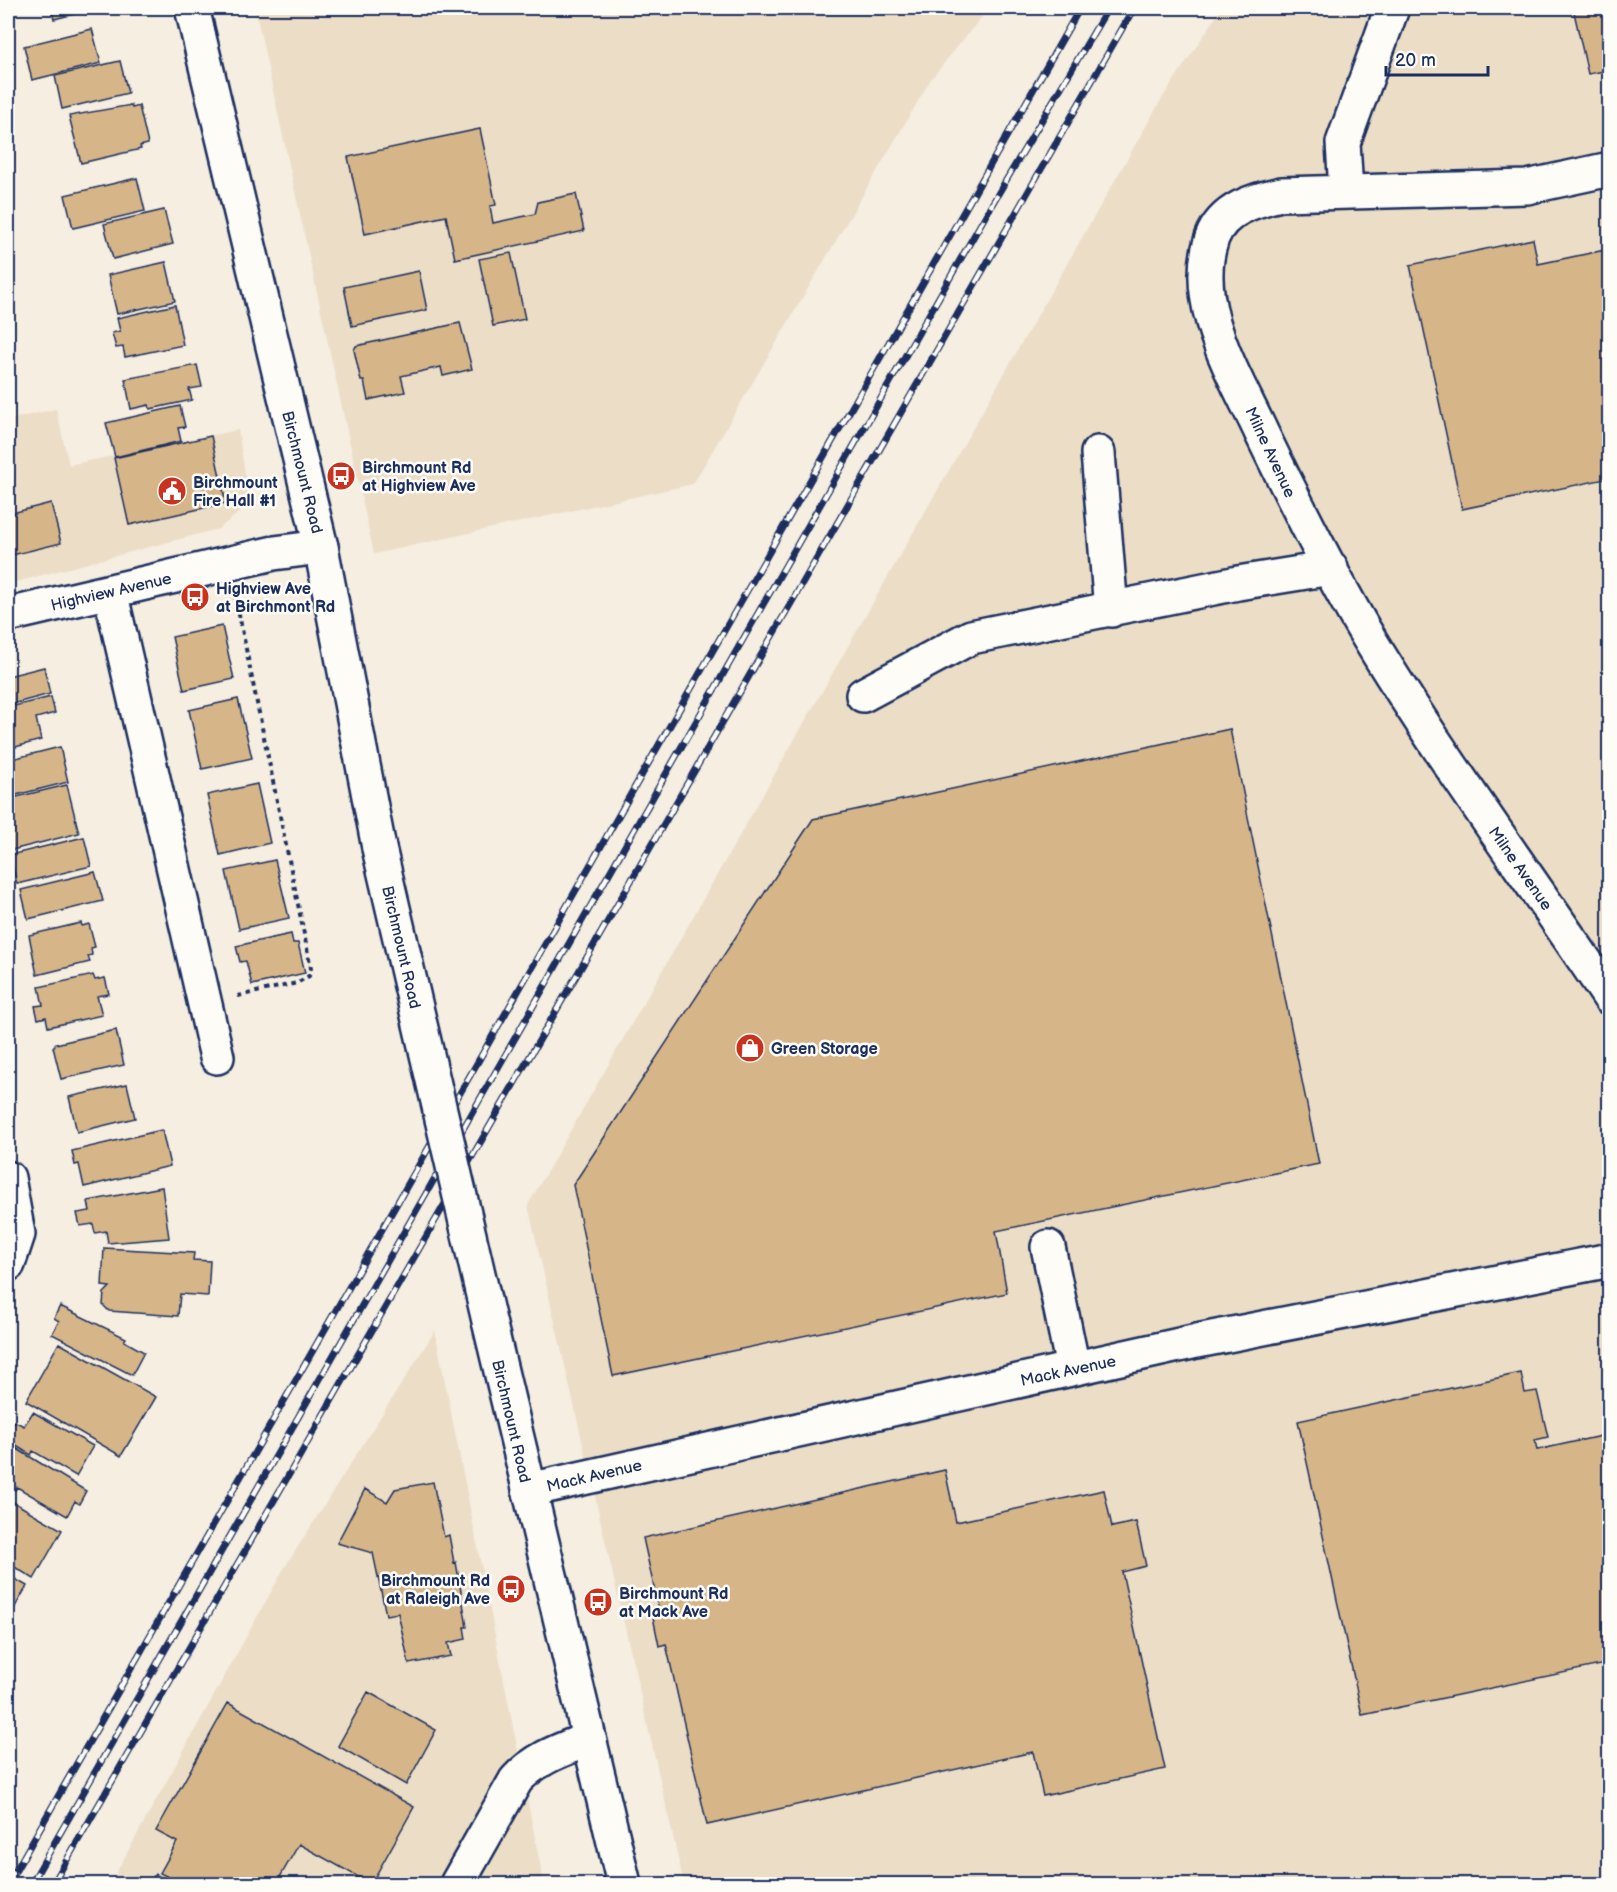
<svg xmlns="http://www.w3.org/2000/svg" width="1617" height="1892" font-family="'Balsamiq Sans',sans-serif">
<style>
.built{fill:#ecddc7}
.building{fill:#d6b689;stroke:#1b2f5e;stroke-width:1.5}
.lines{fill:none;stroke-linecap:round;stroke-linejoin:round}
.minor-casing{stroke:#1b2f5e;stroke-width:38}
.major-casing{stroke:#1b2f5e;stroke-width:38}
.path{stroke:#1b2f5e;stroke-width:4;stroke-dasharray:4.5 4.5;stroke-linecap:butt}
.minor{stroke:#fdfcf7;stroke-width:33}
.major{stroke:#fdfcf7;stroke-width:33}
.rail-casing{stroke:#1b2f5e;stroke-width:7}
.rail{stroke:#fdfcf7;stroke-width:4.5;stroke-dasharray:14;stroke-linecap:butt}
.major-bridge-casing{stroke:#1b2f5e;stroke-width:38;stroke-linecap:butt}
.major-bridge{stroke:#fdfcf7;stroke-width:33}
.labels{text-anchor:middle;stroke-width:5;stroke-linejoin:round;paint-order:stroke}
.street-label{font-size:16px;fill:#1b2f5e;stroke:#fdfcf7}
.poi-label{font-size:16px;font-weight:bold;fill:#1b2f5e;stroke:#fdfcf7;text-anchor:start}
</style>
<rect width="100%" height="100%" fill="#f5eee1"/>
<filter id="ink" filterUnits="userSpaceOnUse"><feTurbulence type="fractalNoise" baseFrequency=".0167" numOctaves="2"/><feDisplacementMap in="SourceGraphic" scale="12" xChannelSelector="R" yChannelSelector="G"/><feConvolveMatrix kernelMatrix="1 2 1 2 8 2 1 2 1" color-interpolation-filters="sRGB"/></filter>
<g filter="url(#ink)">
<!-- built -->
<path class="built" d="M255,8H989L931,79L693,484L374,554Z
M1222,8H1609V1884H684L528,1205L1161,100Z
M56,409L69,465L238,430L250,504L218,529L8,584V420Z
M435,1331L544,1884H110L282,1572Z"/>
<!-- building -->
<path class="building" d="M51,8H99L54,19Z
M1573,8H1610V70L1588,74Z
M92,29L101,63L32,80L24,46Z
M120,61L128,93L62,109L55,76Z
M131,105L132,108L139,106L148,144L140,146L141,149L81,163L69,116Z
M480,129L496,205L490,206L493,223L535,214L538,202L576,194L584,231L455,259L446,216L365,234L348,157Z
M137,178L145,211L73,228L65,195Z
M164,210L173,244L113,259L104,224Z
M1533,239L1538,264L1610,249V478L1462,509L1410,265Z
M511,253L525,319L493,326L479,259Z
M166,262L175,301L117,314L108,275Z
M419,271L427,310L352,326L344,287Z
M175,305L183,345L125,357L123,347L116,348L112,333L120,331L117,318Z
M460,323L472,369L443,376L441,367L401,376L405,392L368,400L364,381H361L354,350L356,346Z
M197,365L202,387L189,389L192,400L150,409L149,405L131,409L125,379Z
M180,406L185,427L178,428L181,441L115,457L106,423Z
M211,436L226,503L129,525L114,458Z
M51,503L61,543L8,556V514Z
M222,626L234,679L184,690L172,637Z
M44,667L50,694L8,705V676Z
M51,697L55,713L36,718L41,740L8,749V714L12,713L10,707Z
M238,699L252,758L202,769L189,710Z
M1230,729L1319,1164L996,1231L1007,1293L613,1376L573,1185L813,819Z
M60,747L68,782L8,797V760Z
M257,784L270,843L220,855L207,795Z
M67,785L79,833L8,851V799Z
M84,837L91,866L17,884L10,855Z
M275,860L289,918L239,929L226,871Z
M95,872L103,901L28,919L21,890Z
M81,923L82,926L89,924L95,947L91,948L92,955L88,956L90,962L37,975L29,935Z
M291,934L293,943H298L305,973L252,985L246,961L240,962L236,946Z
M93,975L95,980L105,978L109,994L97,996L102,1015L48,1027L46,1017L38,1019L35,1006L43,1005L39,987Z
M116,1030L124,1065L61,1079L53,1047L56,1044Z
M127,1084L135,1118L77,1132L69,1097Z
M162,1130L170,1166L84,1187L79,1164L75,1165L72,1151Z
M162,1187L169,1238L108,1243L106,1231L95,1233L93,1224L80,1226L77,1213L90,1211L88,1201Z
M104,1248L194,1253L193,1260L210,1261L208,1296L180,1294L178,1316L109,1311L103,1305L104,1293L110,1287L102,1286Z
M60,1306L126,1338L124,1341L144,1352L132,1375L52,1334L59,1321L54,1318Z
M59,1343L156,1397L121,1456L26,1401Z
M1521,1373L1525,1393L1537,1391L1548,1437L1535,1440L1537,1450L1610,1434V1663L1362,1715L1298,1421Z
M33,1412L93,1446L76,1476L33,1451L31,1455L8,1441V1432L14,1421L24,1426Z
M14,1447L86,1491L79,1504L75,1501L67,1516L17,1487L15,1490L8,1486V1458Z
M945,1470L956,1522L1104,1490L1112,1527L1136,1522L1146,1566L1122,1572L1165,1769L1043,1796L1033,1752L707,1825L666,1644L659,1646L652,1612L659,1610L643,1538Z
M433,1482L444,1537L449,1535L454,1563L456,1562L467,1627H464L466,1639L448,1643L451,1656L409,1664L398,1613L386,1615L373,1553L337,1543L365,1489L387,1502L395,1489Z
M8,1499L62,1530L34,1579L8,1563Z
M8,1575L27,1586L8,1619Z
M368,1692L436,1730L406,1785L338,1746Z
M228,1703L414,1807L371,1884L299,1844L276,1884H182L160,1873L177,1842L156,1831Z
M155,1874L172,1884H149Z"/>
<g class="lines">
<!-- minor casing -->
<g class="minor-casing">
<path id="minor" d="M1610,169L1527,187L1281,194C1254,200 1223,209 1212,238C1189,304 1236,377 1262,434C1294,500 1327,567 1364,630C1440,757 1528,875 1610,998
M1346,191L1343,143L1392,8
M1098,453L1111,610
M110,591L217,1057
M8,615L274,553L321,547
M863,695L971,637L1238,583L1331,568
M8,1178L18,1234L8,1264
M1048,1247L1073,1368
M529,1490L1197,1341L1610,1260
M457,1884L516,1780C536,1758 561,1750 589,1739"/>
</g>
<!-- major casing -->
<g class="major-casing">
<path id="major" d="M192,8L321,547L379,848
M489,1321L624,1884"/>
</g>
<!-- path -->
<path class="path" d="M235,595L311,968L309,976L297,983L238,996"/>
<!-- minor -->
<use href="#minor" class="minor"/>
<!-- major -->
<use href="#major" class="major"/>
<!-- rail casing -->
<g class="rail-casing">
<path id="rail" d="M8,1884L1080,8
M31,1884L995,199L1108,8
M53,1884L1134,8"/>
</g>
<!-- rail -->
<use href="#rail" class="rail"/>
<!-- major-bridge casing -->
<g class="major-bridge-casing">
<path id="major-bridge" d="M379,848L489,1321"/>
</g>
<!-- major-bridge -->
<use href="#major-bridge" class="major-bridge"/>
</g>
</g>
<!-- icons -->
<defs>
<g id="bus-disc" transform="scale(1.5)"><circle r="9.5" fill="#c8321e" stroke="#fdfcf7"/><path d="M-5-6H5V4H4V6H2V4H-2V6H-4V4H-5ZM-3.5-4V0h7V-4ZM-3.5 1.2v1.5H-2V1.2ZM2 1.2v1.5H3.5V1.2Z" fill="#fff"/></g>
<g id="civic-disc" transform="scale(1.5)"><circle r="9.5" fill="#c8321e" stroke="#fdfcf7"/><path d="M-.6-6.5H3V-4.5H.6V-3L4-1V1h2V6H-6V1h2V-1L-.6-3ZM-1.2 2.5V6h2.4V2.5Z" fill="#fff"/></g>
<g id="shop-disc" transform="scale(1.5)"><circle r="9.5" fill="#c8321e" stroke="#fdfcf7"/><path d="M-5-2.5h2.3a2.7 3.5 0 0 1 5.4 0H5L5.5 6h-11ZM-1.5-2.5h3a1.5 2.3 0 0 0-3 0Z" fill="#fff"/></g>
</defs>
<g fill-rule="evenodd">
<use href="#bus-disc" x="341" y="476"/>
<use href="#civic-disc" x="172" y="491"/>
<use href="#bus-disc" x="195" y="597"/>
<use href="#shop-disc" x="750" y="1048"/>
<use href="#bus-disc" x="511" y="1589"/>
<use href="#bus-disc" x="598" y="1602"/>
</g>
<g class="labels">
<!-- street labels -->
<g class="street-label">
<text transform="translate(1271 452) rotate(65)" y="6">Milne Avenue</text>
<text transform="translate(303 472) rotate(76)" y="6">Birchmount Road</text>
<text transform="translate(111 591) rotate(-13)" y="6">Highview Avenue</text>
<text transform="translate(1521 868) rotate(55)" y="6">Milne Avenue</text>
<text transform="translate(402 947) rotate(77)" y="6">Birchmount Road</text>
<text transform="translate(1068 1370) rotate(-12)" y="6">Mack Avenue</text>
<text transform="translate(512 1421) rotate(77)" y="6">Birchmount Road</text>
<text transform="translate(594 1475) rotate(-13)" y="6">Mack Avenue</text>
</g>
<!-- poi labels -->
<g class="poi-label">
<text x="362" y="473">Birchmount Rd<tspan x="362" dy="18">at Highview Ave</tspan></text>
<text x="193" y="488">Birchmount<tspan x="193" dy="18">Fire Hall #1</tspan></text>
<text x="216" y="594">Highview Ave<tspan x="216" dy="18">at Birchmont Rd</tspan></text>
<text x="771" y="1054">Green Storage</text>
<text x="490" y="1586" text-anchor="end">Birchmount Rd<tspan x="490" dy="18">at Raleigh Ave</tspan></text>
<text x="619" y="1599">Birchmount Rd<tspan x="619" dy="18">at Mack Ave</tspan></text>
</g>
</g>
<!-- margin -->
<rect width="1617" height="1892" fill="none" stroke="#fdfcf7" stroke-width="30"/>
<rect x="15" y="15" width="1587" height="1862" fill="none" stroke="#1b2f5e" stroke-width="2" filter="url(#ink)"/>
<!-- scale -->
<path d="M1386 66v9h102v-9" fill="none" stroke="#1b2f5e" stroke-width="3"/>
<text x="1395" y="66" font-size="18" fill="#1b2f5e" stroke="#fdfcf7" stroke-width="4.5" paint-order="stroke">20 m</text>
</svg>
